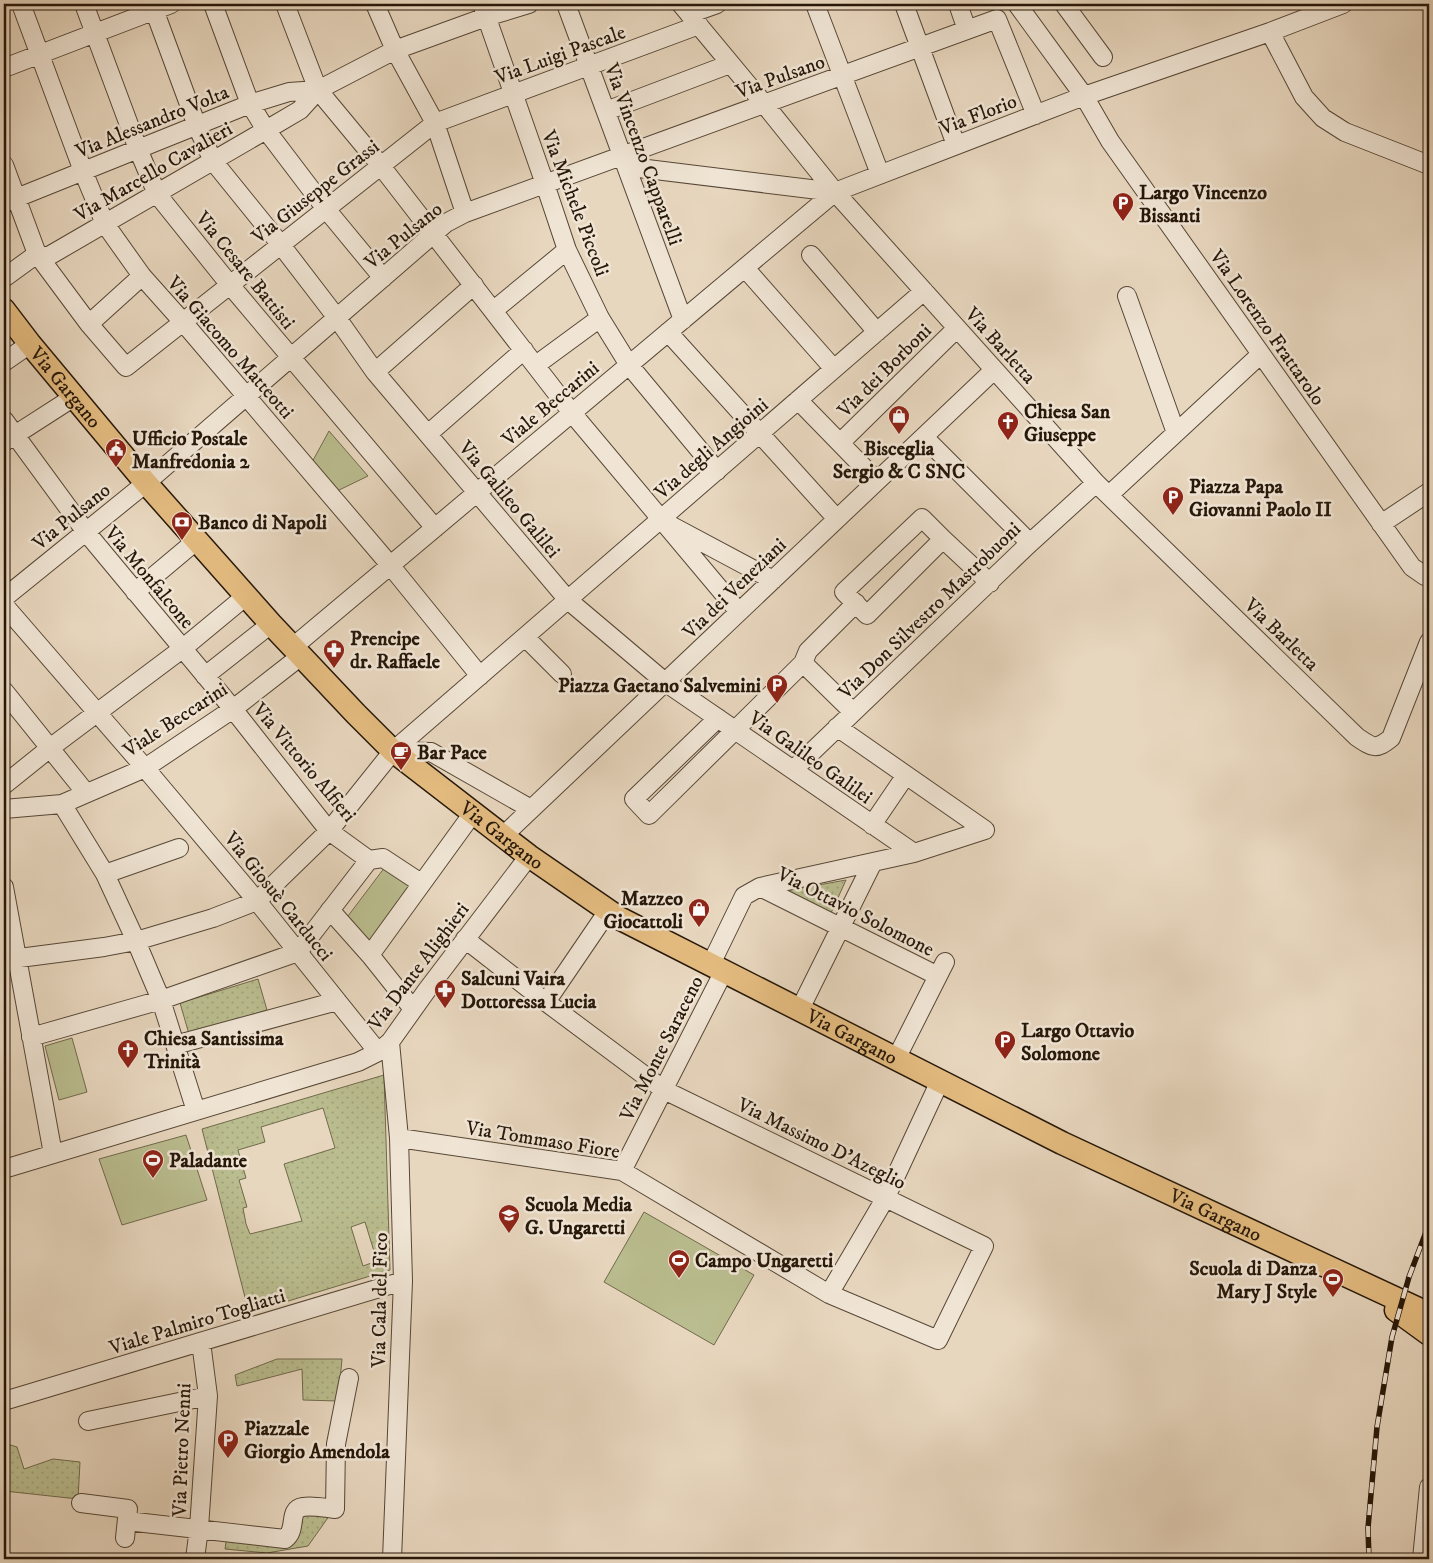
<svg xmlns="http://www.w3.org/2000/svg" width="1433" height="1563" font-family="'IM FELL DW Pica',serif">
<style>
.grass{fill:url(#grass-dots);stroke:#706a4c;fill-rule:evenodd}
.green{fill:#babd8f;stroke:#706a4c}
.lines{fill:none;stroke-linecap:round;stroke-linejoin:round}
.minor-casing{stroke:#564736;stroke-width:20}
.major-casing{stroke:#261709;stroke-width:25}
.minor{stroke:#f0e5d5;stroke-width:18}
.major{stroke:#e4bc80;stroke-width:22}
.rail-casing{stroke:#261709;stroke-width:5.5}
.rail{stroke:#f0e5d5;stroke-width:4;stroke-dasharray:11;stroke-linecap:butt}
.labels{text-anchor:middle;stroke-width:5;stroke-linejoin:round;paint-order:stroke}
.street-label{font-size:20px;fill:#261709;stroke:#f0e5d5}
.poi-label{font-size:20px;font-weight:bold;fill:#261709;stroke:#f0e5d5;text-anchor:start}
</style>
<defs>
<pattern id="grass-dots" width="8" height="8" patternUnits="userSpaceOnUse" patternTransform="scale(1.25)"><rect width="8" height="8" fill="#babd8f"/><path d="M2 2h.1M6 6h.1" fill="none" stroke="#a0a27a" stroke-width="1.8" stroke-linecap="round"/></pattern>
</defs>
<rect width="100%" height="100%" fill="#e8d7bf"/>
<filter id="stains"><feTurbulence type="fractalNoise" baseFrequency=".004" numOctaves="4"/><feColorMatrix values="0 0 0 0 .2 0 0 0 0 .09 0 0 0 0 .02 0 0 0 .5 -.17"/></filter>
<radialGradient id="worn" r=".72"><stop offset=".6" stop-color="#630" stop-opacity="0"/><stop offset="1" stop-color="#630" stop-opacity=".3"/></radialGradient>
<!-- grass -->
<path class="grass" d="M846,880L831,913L785,891Z
M258,979L267,1010L189,1034L180,1003Z
M384,1075L390,1270L249,1313L202,1129ZM323,1108L335,1148L284,1164L302,1221L250,1234L246,1224L243,1208L247,1207L239,1180L246,1178L238,1150L265,1142L261,1127ZM365,1222L377,1261L363,1266L351,1227Z
M277,1359H342L338,1401L303,1400L302,1369L237,1386L235,1375Z
M4,1443L17,1447L24,1469L53,1459L80,1462L78,1499L4,1491Z
M332,1512L308,1546L267,1553L225,1549L227,1536L284,1543L298,1516Z"/>
<!-- green -->
<path class="green" d="M329,431L368,476L335,492L311,464Z
M385,867L412,885L369,942L348,916Z
M72,1038L87,1092L59,1100L45,1046Z
M186,1135L207,1200L122,1225L99,1159Z
M644,1212L754,1275L714,1345L604,1282Z"/>
<g class="lines">
<!-- minor casing -->
<g class="minor-casing">
<path id="minor" d="M21,4L83,171L105,224L142,276L183,322L390,565L480,676
M84,4L138,149L157,194L230,285L435,528
M152,4L197,126L213,161L281,245L337,318L375,372L568,600L665,682L914,853L985,830
M213,4L250,104L266,130L326,209L383,278
M285,4L318,90L381,166L572,413L739,612
M375,4L395,50L435,123L465,213
M482,4L545,184L567,250L600,318L629,365L717,471
M566,4L683,320
M681,4L765,105L835,192L1096,483L1357,737C1373,748 1376,750 1391,738L1429,642
M815,4L880,174
M904,4L956,145
M958,4L967,30
M1017,4L1084,96L1110,141L1412,567L1425,576
M1064,4L1103,57
M689,14L717,4
M1270,32L1304,97L1323,118L1345,132L1429,165
M4,68L171,4
M606,111L730,64
M622,156L639,168L835,192L1084,96L1270,32L1343,4
M4,165L37,254L89,324L126,367L435,123L699,25
M4,203L250,104L289,92L318,90
M811,255L877,332
M745,268L834,369
M4,278L37,254L47,257L266,130L300,110L318,90L395,50L486,17L529,4
M1127,296L1176,433
M494,310L567,250
M89,324L142,276
M668,332L837,519
M4,362L30,344
M536,365L600,318
M375,372L474,285
M798,400L877,481
M4,420L86,532L233,709L329,831L369,860L383,858L421,883
M428,434L524,350
M924,437L1030,543
M4,442L74,397
M840,443L957,328
M1109,495L1261,354
M922,518L943,539L867,615L844,592Z
M1381,524L1429,492
M670,525L773,580
M943,539L990,583
M135,592L197,540
M4,598L146,483L446,223L465,213L997,19L1036,115
M4,605L145,768L257,901L378,1052
M525,637L562,674
M293,647L835,192
M803,663L808,651L856,603
M205,676L271,624
M4,691L86,793
M718,718L634,799L649,815L803,663L853,712
M837,727L985,830
M393,751L431,752L531,809
M793,770L1030,543L1096,483
M4,785L50,748L182,649L246,596
M62,804L105,874L136,941L161,1000L196,1111
M4,809L62,804L145,768L233,709L301,656
M872,825L906,775
M503,836L994,370
M105,874L179,848
M4,887L53,1154
M760,887L938,976
M330,910L370,955
M465,939L546,1002L664,1090L984,1246L938,1340L829,1294
M4,960L104,947L136,941L213,918L257,901L329,831L393,751L924,291
M711,964L744,896L760,887L914,853
M546,1002L608,911
M413,1009L370,955L473,813
M800,1009L873,862
M31,1037L161,1000L298,952L369,860
M390,1042L399,1138L403,1281L392,1559
M175,1045L337,1001
M896,1059L945,962
M399,1138L622,1171L829,1294L886,1197L940,1081
M4,1169L358,1062L378,1052L390,1042L427,990L529,856
M622,1171L724,971
M4,1401L403,1281
M88,1421L208,1396
M81,1503L128,1509L125,1538
M127,1521L285,1539C298,1530 287,1509 303,1507C312,1505 325,1508 335,1509L336,1444L349,1378
M195,1559L199,1528L208,1396L201,1342
M1422,1559L1429,1487"/>
</g>
<!-- major casing -->
<g class="major-casing">
<g id="major">
<path id="s1" d="M4,310L30,344L146,483L271,624L356,714L393,751L529,856L619,918L1062,1143L1429,1314"/>
<path d="M1396,1310L1429,1334"/>
</g>
</g>
<!-- minor -->
<use href="#minor" class="minor"/>
<!-- major -->
<use href="#major" class="major"/>
<!-- rail casing -->
<g class="rail-casing">
<path id="rail" d="M1369,1559L1368,1528L1377,1427L1392,1337L1409,1277L1429,1224"/>
</g>
<!-- rail -->
<use href="#rail" class="rail"/>
</g>
<!-- icons -->
<defs>
<g id="parking-pin" transform="scale(1.125)"><path d="M0 17L-7.5 6A9.5 9.5 0 1 1 7.5 6Z" fill="#8f2418" stroke="#f0e5d5"/><path d="M-3.5-5.5H1a3.5 3.5 0 0 1 0 7H-1V5.5H-3.5ZM-1-3.4V-.6H.8a1.4 1.4 0 0 0 0-2.8Z" fill="#fff"/></g>
<g id="shop-pin" transform="scale(1.125)"><path d="M0 17L-7.5 6A9.5 9.5 0 1 1 7.5 6Z" fill="#8f2418" stroke="#f0e5d5"/><path d="M-5-2.5h2.3a2.7 3.5 0 0 1 5.4 0H5L5.5 6h-11ZM-1.5-2.5h3a1.5 2.3 0 0 0-3 0Z" fill="#fff"/></g>
<g id="church-pin" transform="scale(1.125)"><path d="M0 17L-7.5 6A9.5 9.5 0 1 1 7.5 6Z" fill="#8f2418" stroke="#f0e5d5"/><path d="M-1.2-6h2.4v3.5h3.3v2.4h-3.3V6h-2.4V-.1h-3.3v-2.4h3.3Z" fill="#fff"/></g>
<g id="civic-pin" transform="scale(1.125)"><path d="M0 17L-7.5 6A9.5 9.5 0 1 1 7.5 6Z" fill="#8f2418" stroke="#f0e5d5"/><path d="M-.6-6.5H3V-4.5H.6V-3L4-1V1h2V6H-6V1h2V-1L-.6-3ZM-1.2 2.5V6h2.4V2.5Z" fill="#fff"/></g>
<g id="bank-pin" transform="scale(1.125)"><path d="M0 17L-7.5 6A9.5 9.5 0 1 1 7.5 6Z" fill="#8f2418" stroke="#f0e5d5"/><path d="M-6-4H6V4H-6ZM0-2.3a2.3 2.3 0 1 0 0 4.6a2.3 2.3 0 1 0 0-4.6Z" fill="#fff"/></g>
<g id="pharmacy-pin" transform="scale(1.125)"><path d="M0 17L-7.5 6A9.5 9.5 0 1 1 7.5 6Z" fill="#8f2418" stroke="#f0e5d5"/><path d="M-2-6h4v4h4v4h-4v4h-4v-4h-4v-4h4Z" fill="#fff"/></g>
<g id="cafe-pin" transform="scale(1.125)"><path d="M0 17L-7.5 6A9.5 9.5 0 1 1 7.5 6Z" fill="#8f2418" stroke="#f0e5d5"/><path d="M-5.5-4.5H6V0H3Q3 3.5 0 3.5H-2.5Q-5.5 3.5-5.5 0ZM3-3.2v2h1.7v-2ZM-6 4.5H4V6H-6Z" fill="#fff"/></g>
<g id="stadium-pin" transform="scale(1.125)"><path d="M0 17L-7.5 6A9.5 9.5 0 1 1 7.5 6Z" fill="#8f2418" stroke="#f0e5d5"/><path d="M0-5a6.5 5 0 1 0 0 10a6.5 5 0 1 0 0-10ZM-3.5-1.8h7v3.6h-7Z" fill="#fff"/></g>
<g id="school-pin" transform="scale(1.125)"><path d="M0 17L-7.5 6A9.5 9.5 0 1 1 7.5 6Z" fill="#8f2418" stroke="#f0e5d5"/><path d="M0-5L7-2L0 1L-7-2ZM-4 1L0 2.5L4 1V4Q0 6-4 4Z" fill="#fff"/></g>
</defs>
<g fill-rule="evenodd">
<use href="#parking-pin" x="1123" y="203"/>
<use href="#shop-pin" x="899" y="416"/>
<use href="#church-pin" x="1008" y="422"/>
<use href="#civic-pin" x="116" y="449"/>
<use href="#parking-pin" x="1173" y="497"/>
<use href="#bank-pin" x="182" y="522"/>
<use href="#pharmacy-pin" x="334" y="650"/>
<use href="#parking-pin" x="777" y="685"/>
<use href="#cafe-pin" x="401" y="752"/>
<use href="#shop-pin" x="699" y="909"/>
<use href="#pharmacy-pin" x="445" y="990"/>
<use href="#parking-pin" x="1005" y="1041"/>
<use href="#church-pin" x="128" y="1050"/>
<use href="#stadium-pin" x="153" y="1160"/>
<use href="#school-pin" x="509" y="1215"/>
<use href="#stadium-pin" x="679" y="1260"/>
<use href="#stadium-pin" x="1333" y="1279"/>
<use href="#parking-pin" x="228" y="1440"/>
</g>
<g class="labels">
<!-- street labels -->
<g class="street-label">
<text transform="translate(560 54) rotate(-20)" y="7">Via Luigi Pascale</text>
<text transform="translate(780 76) rotate(-20)" y="7">Via Pulsano</text>
<text transform="translate(978 114) rotate(-21)" y="7">Via Florio</text>
<text transform="translate(152 121) rotate(-22)" y="7">Via Alessandro Volta</text>
<text transform="translate(644 154) rotate(70)" y="7">Via Vincenzo Capparelli</text>
<text transform="translate(153 171) rotate(-30)" y="7">Via Marcello Cavalieri</text>
<text transform="translate(315 191) rotate(-38)" y="7">Via Giuseppe Grassi</text>
<text transform="translate(576 203) rotate(69)" y="7">Via Michele Piccoli</text>
<text transform="translate(403 235) rotate(-39)" y="7">Via Pulsano</text>
<text transform="translate(246 270) rotate(51)" y="7">Via Cesare Battisti</text>
<text transform="translate(1268 327) rotate(55)" y="7">Via Lorenzo Frattarolo</text>
<text transform="translate(1001 345) rotate(48)" y="7">Via Barletta</text>
<text transform="translate(231 347) rotate(49)" y="7">Via Giacomo Matteotti</text>
<text transform="translate(884 370) rotate(-45)" y="7">Via dei Borboni</text>
<text dy="7" stroke="none"><textPath href="#s1" startOffset="99">Via Gargano</textPath></text>
<text transform="translate(550 403) rotate(-40)" y="7">Viale Beccarini</text>
<text transform="translate(711 448) rotate(-41)" y="7">Via degli Angioini</text>
<text transform="translate(510 499) rotate(50)" y="7">Via Galileo Galilei</text>
<text transform="translate(71 516) rotate(-39)" y="7">Via Pulsano</text>
<text transform="translate(150 577) rotate(50)" y="7">Via Monfalcone</text>
<text transform="translate(734 588) rotate(-44)" y="7">Via dei Veneziani</text>
<text transform="translate(929 610) rotate(-44)" y="7">Via Don Silvestro Mastrobuoni</text>
<text transform="translate(1282 634) rotate(44)" y="7">Via Barletta</text>
<text transform="translate(175 719) rotate(-33)" y="7">Viale Beccarini</text>
<text transform="translate(811 757) rotate(35)" y="7">Via Galileo Galilei</text>
<text transform="translate(305 762) rotate(50)" y="7">Via Vittorio Alfieri</text>
<text dy="7" stroke="none"><textPath href="#s1" startOffset="726">Via Gargano</textPath></text>
<text transform="translate(279 896) rotate(51)" y="7">Via Giosuè Carducci</text>
<text transform="translate(856 911) rotate(27)" y="7">Via Ottavio Solomone</text>
<text transform="translate(418 966) rotate(-53)" y="7">Via Dante Alighieri</text>
<text dy="7" stroke="none"><textPath href="#s1" startOffset="1131">Via Gargano</textPath></text>
<text transform="translate(661 1048) rotate(-63)" y="7">Via Monte Saraceno</text>
<text transform="translate(543 1139) rotate(9)" y="7">Via Tommaso Fiore</text>
<text transform="translate(822 1143) rotate(26)" y="7">Via Massimo D'Azeglio</text>
<text dy="7" stroke="none"><textPath href="#s1" startOffset="1536">Via Gargano</textPath></text>
<text transform="translate(379 1300) rotate(-89)" y="7">Via Cala del Fico</text>
<text transform="translate(197 1321) rotate(-17)" y="7">Viale Palmiro Togliatti</text>
<text transform="translate(181 1450) rotate(-88)" y="7">Via Pietro Nenni</text>
</g>
<!-- poi labels -->
<g class="poi-label">
<text x="1139" y="199">Largo Vincenzo<tspan x="1139" dy="23">Bissanti</tspan></text>
<text x="1024" y="418">Chiesa San<tspan x="1024" dy="23">Giuseppe</tspan></text>
<text x="132" y="445">Ufficio Postale<tspan x="132" dy="23">Manfredonia 2</tspan></text>
<text x="899" y="455" text-anchor="middle">Bisceglia<tspan x="899" dy="23">Sergio &amp; C SNC</tspan></text>
<text x="1189" y="493">Piazza Papa<tspan x="1189" dy="23">Giovanni Paolo II</tspan></text>
<text x="198" y="529">Banco di Napoli</text>
<text x="350" y="645">Prencipe<tspan x="350" dy="23">dr. Raffaele</tspan></text>
<text x="761" y="692" text-anchor="end">Piazza Gaetano Salvemini</text>
<text x="417" y="759">Bar Pace</text>
<text x="683" y="905" text-anchor="end">Mazzeo<tspan x="683" dy="23">Giocattoli</tspan></text>
<text x="461" y="985">Salcuni Vaira<tspan x="461" dy="23">Dottoressa Lucia</tspan></text>
<text x="1021" y="1037">Largo Ottavio<tspan x="1021" dy="23">Solomone</tspan></text>
<text x="144" y="1045">Chiesa Santissima<tspan x="144" dy="23">Trinità</tspan></text>
<text x="169" y="1167">Paladante</text>
<text x="525" y="1211">Scuola Media<tspan x="525" dy="23">G. Ungaretti</tspan></text>
<text x="695" y="1267">Campo Ungaretti</text>
<text x="1317" y="1275" text-anchor="end">Scuola di Danza<tspan x="1317" dy="23">Mary J Style</tspan></text>
<text x="244" y="1435">Piazzale<tspan x="244" dy="23">Giorgio Amendola</tspan></text>
</g>
</g>
<!-- margin -->
<rect width="1433" height="1563" fill="none" stroke="#e8d7bf" stroke-width="20"/>
<rect x="5" y="5" width="1423" height="1553" fill="none" stroke="#261709" stroke-width="2.5"/>
<rect x="10" y="10" width="1413" height="1543" fill="none" stroke="#261709"/>
<rect width="100%" height="100%" filter="url(#stains)"/>
<rect width="100%" height="100%" fill="url(#worn)"/>
</svg>
